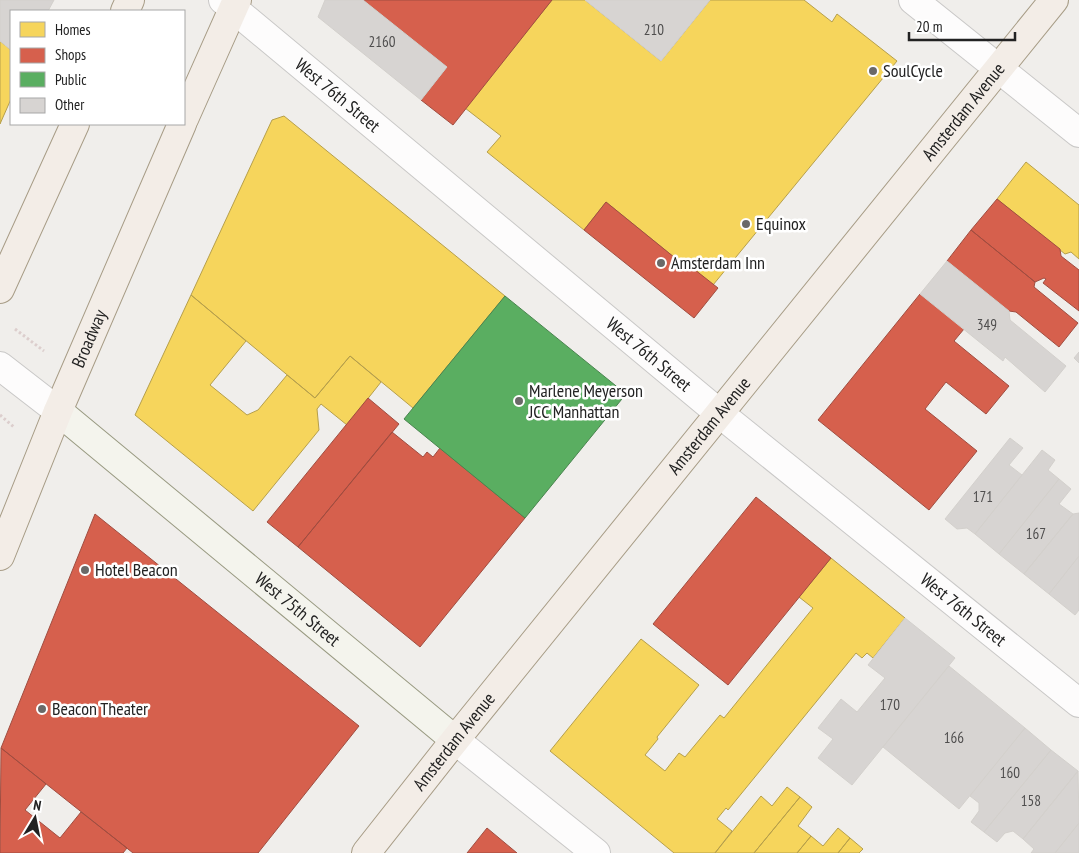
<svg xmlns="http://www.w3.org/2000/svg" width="1079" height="853" font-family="'PT Sans Narrow',sans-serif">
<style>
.homes{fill:#f6d55c;stroke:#b69f4b}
.shops{fill:#d6604d;stroke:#a04d40}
.public{fill:#5aae61;stroke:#49844e}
.building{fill:#d7d4d2;stroke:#d3d0cc}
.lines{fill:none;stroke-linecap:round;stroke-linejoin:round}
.minor-casing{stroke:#c9c8c7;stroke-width:30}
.secondary-casing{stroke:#999a82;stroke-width:30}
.primary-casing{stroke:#a79c86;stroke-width:30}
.path{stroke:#dccecd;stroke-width:3;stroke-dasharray:2.5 2.5;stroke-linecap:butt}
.minor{stroke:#fdfcfc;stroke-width:28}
.secondary{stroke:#f4f4ed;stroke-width:28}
.primary{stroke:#f3ede7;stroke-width:28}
.poi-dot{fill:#6a6968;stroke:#fff;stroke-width:2}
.labels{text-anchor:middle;stroke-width:5;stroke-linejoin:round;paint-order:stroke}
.number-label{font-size:15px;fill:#4f4e4e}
.poi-label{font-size:18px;fill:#222;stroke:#fff;text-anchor:start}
.street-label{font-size:18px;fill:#222;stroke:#fff}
</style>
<rect width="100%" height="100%" fill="#f0eeeb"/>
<!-- homes -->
<path class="homes" d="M552,0H585L661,61L710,0H804L832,22L837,14L897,61L713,285L685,262H680L606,202L584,230L487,152L501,136L465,108Z
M0,41L11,50V99L0,124Z
M284,116L505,296L413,408L350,356L315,398L191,295L272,120Z
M1026,162L1079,205V259L1071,252L1065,254L997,199Z
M191,295L246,341L210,385L247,415L258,410L287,375L315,398L350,356L381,382L347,425L321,404L317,409L319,430L253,511L135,415Z
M831,558L905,618L873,658L867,653L862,658L856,653L728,810L726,808L717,819L732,831L715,853H674L550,751L641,639L699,685L657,737L658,739L645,755L665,771L679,753L685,757L720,715L724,718L813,608L799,597Z
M787,787L800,797L754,853H715L761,796L772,806Z
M800,797L812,807L798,826L811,836L797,853H754Z
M838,828L850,838L838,853H797L811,836L823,846Z
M850,838L863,849L859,853H838Z"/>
<!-- shops -->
<path class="shops" d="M363,0H552L453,125L421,100L447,67Z
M997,199L1060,249L1061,256L1079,270V311L1043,283L1046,279L1044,278L1035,282L971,230Z
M606,202L680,262H685L718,288L694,318L584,230Z
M971,230L1035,282L1034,287L1078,323L1059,347L1016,312L1009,311L947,261Z
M920,294L964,329L954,341L1009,386L986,414L946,382L925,409L977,451L929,510L818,420Z
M368,398L399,424L298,547L267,522Z
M392,432L423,457L427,452L433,457L440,448L525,518L420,647L298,547Z
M756,497L831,558L728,685L653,624Z
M95,514L359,726L258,853H133L1,748Z
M1,748L46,784L25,810L60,838L81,812L127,848L123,853H0Z
M487,828L517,853H467Z"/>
<!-- public -->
<path class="public" d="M505,296L626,394L525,518L404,419Z"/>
<!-- building -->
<path class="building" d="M0,0H54L48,11H11V50L0,41Z
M325,0H363L447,67L421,100L318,17Z
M585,0H710L661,61Z
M947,261L1009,311L1010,320L1066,366L1045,392L1005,357L1003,361L920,294Z
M1079,352V363L1074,358Z
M1010,438L1023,448L1009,465L1022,475L975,534L967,528L957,529L945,519Z
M1042,450L1055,460L1048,470L1059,479L999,554L975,534Z
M1059,479L1071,489L1059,504L1073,514L1024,574L999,554Z
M1079,513V556L1049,594L1024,574L1073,514Z
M1079,556V610L1075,615L1049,594Z
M905,618L955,658L852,785L818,758L833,739L818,728L841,699L857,712L885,678L868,665Z
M949,666L1025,728L959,809L883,747Z
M1025,728L1051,750L984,832L971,822L979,811V803L970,796Z
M1051,750L1078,771L1023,839L1013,831L1005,833L997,842L984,832Z
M1078,771L1079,823L1055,853H1031L1034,849L1023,839Z
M1079,823V853H1055Z"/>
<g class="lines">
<!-- minor casing -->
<g class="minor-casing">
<g id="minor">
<path id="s1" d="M223,0L719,413L1079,703"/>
<path d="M913,0L1079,133"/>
<path d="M0,366L58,411"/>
<path d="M455,740L596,853"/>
</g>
</g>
<!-- secondary casing -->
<g class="secondary-casing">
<g id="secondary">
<path id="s2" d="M58,411L455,740"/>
</g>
</g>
<!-- primary casing -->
<g class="primary-casing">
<g id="primary">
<path d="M125,11L130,0"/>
<path d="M184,119L237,0"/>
<path d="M0,289L75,124"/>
<path id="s3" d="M0,556L58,411L182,124"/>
<path id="s4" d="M366,853L455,740L1054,0"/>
</g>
</g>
<!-- path -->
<path class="path" d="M15,329L44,351
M0,415L15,428"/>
<!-- minor -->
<use href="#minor" class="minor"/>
<!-- secondary -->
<use href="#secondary" class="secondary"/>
<!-- primary -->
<use href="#primary" class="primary"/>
</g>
<!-- markers -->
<g class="poi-dot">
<circle cx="873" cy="71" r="5"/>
<circle cx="746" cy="224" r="5"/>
<circle cx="661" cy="263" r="5"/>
<circle cx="519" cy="401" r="5"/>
<circle cx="85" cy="570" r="5"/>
<circle cx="42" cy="709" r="5"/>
</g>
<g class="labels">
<!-- number labels -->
<g class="number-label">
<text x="654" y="35">210</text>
<text x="382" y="47">2160</text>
<text x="987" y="330">349</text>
<text x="983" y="502">171</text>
<text x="1036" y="539">167</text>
<text x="890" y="710">170</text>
<text x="954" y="743">166</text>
<text x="1010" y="778">160</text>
<text x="1031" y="806">158</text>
</g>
<!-- poi labels -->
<g class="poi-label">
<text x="883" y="77">SoulCycle</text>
<text x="756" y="230">Equinox</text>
<text x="671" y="269">Amsterdam Inn</text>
<text x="529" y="397">Marlene Meyerson<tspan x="529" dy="21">JCC Manhattan</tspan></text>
<text x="95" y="576">Hotel Beacon</text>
<text x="52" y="715">Beacon Theater</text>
</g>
<!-- street labels -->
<g class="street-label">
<text dy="6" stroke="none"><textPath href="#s1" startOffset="149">West 76th Street</textPath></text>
<text dy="6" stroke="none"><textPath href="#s4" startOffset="952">Amsterdam Avenue</textPath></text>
<text dy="6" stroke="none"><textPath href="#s3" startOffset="235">Broadway</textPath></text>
<text dy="6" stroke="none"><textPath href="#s1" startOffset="554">West 76th Street</textPath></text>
<text dy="6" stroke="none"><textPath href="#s4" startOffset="548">Amsterdam Avenue</textPath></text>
<text dy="6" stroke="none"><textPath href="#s2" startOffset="311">West 75th Street</textPath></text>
<text dy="6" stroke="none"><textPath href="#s1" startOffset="959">West 76th Street</textPath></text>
<text dy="6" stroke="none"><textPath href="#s4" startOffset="142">Amsterdam Avenue</textPath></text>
</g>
</g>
<!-- legend -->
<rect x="10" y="10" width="175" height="115" fill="#ffffff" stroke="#a7a7a7"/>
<rect x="20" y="22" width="25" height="15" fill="#f6d55c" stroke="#a7a7a7"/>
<text x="55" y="35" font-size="15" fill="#222222">Homes</text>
<rect x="20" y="48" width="25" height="15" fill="#d6604d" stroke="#a7a7a7"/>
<text x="55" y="60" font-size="15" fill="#222222">Shops</text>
<rect x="20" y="72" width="25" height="15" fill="#5aae61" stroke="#a7a7a7"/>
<text x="55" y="85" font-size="15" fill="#222222">Public</text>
<rect x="20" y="98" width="25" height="15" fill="#d7d4d2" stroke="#a7a7a7"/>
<text x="55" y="110" font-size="15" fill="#222222">Other</text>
<!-- north arrow -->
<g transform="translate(35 818) rotate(10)" stroke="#ffffff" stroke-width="4" paint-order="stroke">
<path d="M0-4L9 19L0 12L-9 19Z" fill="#222222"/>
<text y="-8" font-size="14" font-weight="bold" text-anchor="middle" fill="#222222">N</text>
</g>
<!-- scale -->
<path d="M909 32v8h106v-8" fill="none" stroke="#222222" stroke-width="2.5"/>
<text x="916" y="32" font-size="15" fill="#222222" stroke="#ffffff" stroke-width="4" paint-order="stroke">20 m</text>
</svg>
